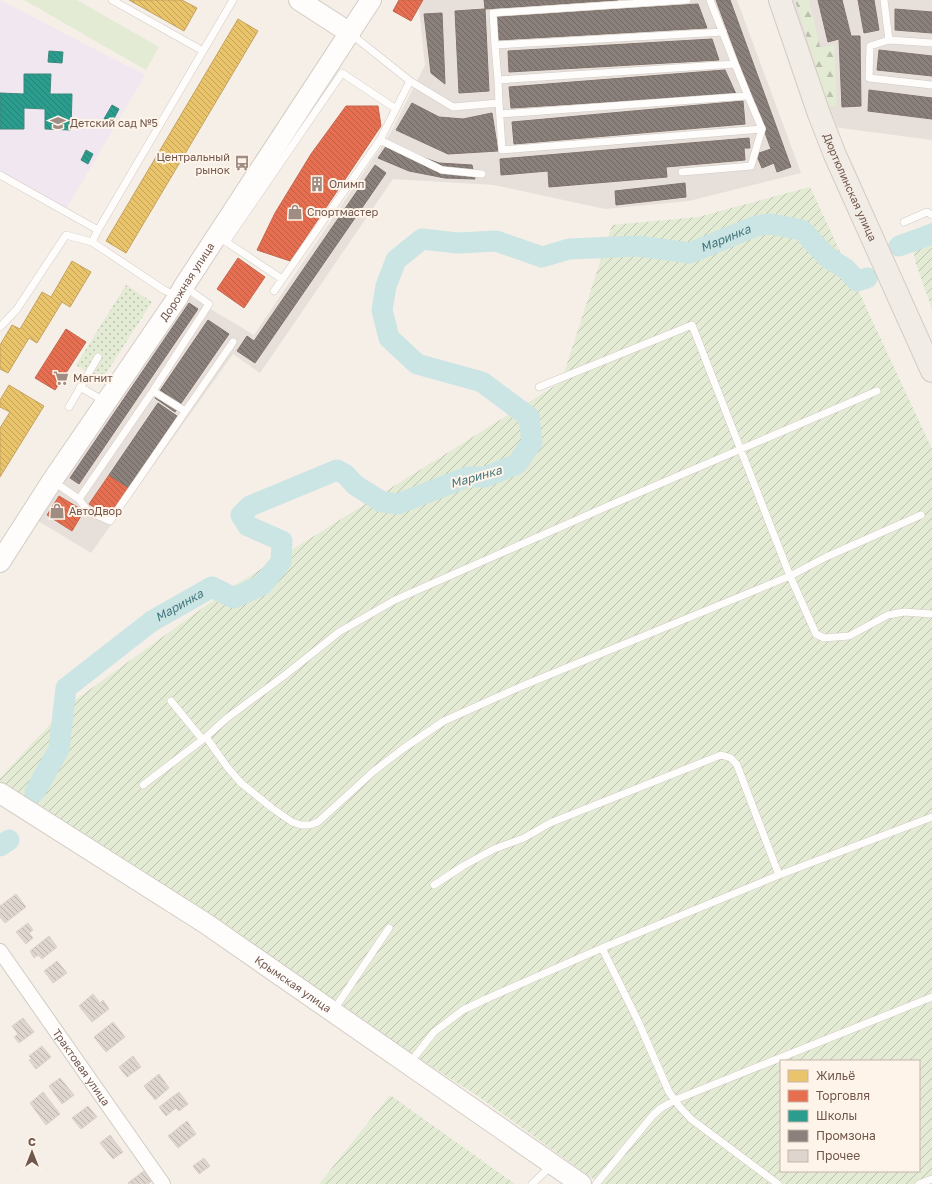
<svg xmlns="http://www.w3.org/2000/svg" width="932" height="1184" font-family="'Golos Text',sans-serif">
<style>
.industrial{fill:#e7dfd9}
.education{fill:#f1e7f0}
.grass{fill:url(#grass-dots)}
.forest{fill:url(#forest-firs)}
.park{fill:#e3ebd4}
.garden{fill:url(#garden-furrows);fill-rule:evenodd}
.homes{fill:url(#homes-back-hatch);stroke:#c5a361}
.shops{fill:url(#shops-back-hatch);stroke:#c4684f}
.schools{fill:url(#schools-back-hatch);stroke:#3f887b}
.industry{fill:url(#industry-back-hatch);stroke:#82746d}
.lines{fill:none;stroke-linecap:round;stroke-linejoin:round}
.river{stroke:#cbe4e4;stroke-width:21}
.building{fill:url(#building-back-hatch);stroke:#ddd2cb}
.lane-casing{stroke:#d2cbc4;stroke-width:8}
.street-casing{stroke:#d2cbc4;stroke-width:16}
.secondary-casing{stroke:#d4ccc5;stroke-width:22}
.primary-casing{stroke:#d4cbc5;stroke-width:24}
.lane{stroke:#fefdfc;stroke-width:7}
.street{stroke:#fefdfc;stroke-width:14}
.secondary{stroke:#fefdfc;stroke-width:20}
.primary{stroke:#f1ece5;stroke-width:22}
.labels{text-anchor:middle;stroke-width:4;stroke-linejoin:round;paint-order:stroke}
.poi-label{font-size:11px;fill:#71564b;stroke:#fef4e9;text-anchor:start}
.street-label{font-size:11px;fill:#71564b;stroke:#fef4e9}
.water-label{font-size:12px;font-style:italic;fill:#43777c;stroke:#fef4e9}
</style>
<defs>
<pattern id="grass-dots" width="8" height="8" patternUnits="userSpaceOnUse"><rect width="8" height="8" fill="#e3ebd4"/><path d="M2 2h.1M6 6h.1" fill="none" stroke="#bcc1ae" stroke-width="1.8" stroke-linecap="round"/></pattern>
<pattern id="forest-firs" width="22" height="20" patternUnits="userSpaceOnUse"><rect width="22" height="20" fill="#e3ebd4"/><path d="M5 1l3.5 6h-7zM16 11l3.5 6h-7z" fill="#bcc1ae"/></pattern>
<pattern id="garden-furrows" width="10" height="10" patternUnits="userSpaceOnUse"><rect width="10" height="10" fill="#e3ebd4"/><path d="M-1 1l2-2M0 10L10 0M9 11l2-2" fill="none" stroke="#bcc1ae"/></pattern>
<pattern id="homes-back-hatch" width="6" height="6" patternUnits="userSpaceOnUse"><rect width="6" height="6" fill="#e9c46a"/><path d="M-1 5l2 2M0 0l6 6M5-1l2 2" fill="none" stroke="#c1a259"/></pattern>
<pattern id="shops-back-hatch" width="6" height="6" patternUnits="userSpaceOnUse"><rect width="6" height="6" fill="#e76f51"/><path d="M-1 5l2 2M0 0l6 6M5-1l2 2" fill="none" stroke="#c05e45"/></pattern>
<pattern id="schools-back-hatch" width="6" height="6" patternUnits="userSpaceOnUse"><rect width="6" height="6" fill="#2a9d8f"/><path d="M-1 5l2 2M0 0l6 6M5-1l2 2" fill="none" stroke="#288377"/></pattern>
<pattern id="industry-back-hatch" width="6" height="6" patternUnits="userSpaceOnUse"><rect width="6" height="6" fill="#8a817c"/><path d="M-1 5l2 2M0 0l6 6M5-1l2 2" fill="none" stroke="#706762"/></pattern>
<pattern id="building-back-hatch" width="6" height="6" patternUnits="userSpaceOnUse"><rect width="6" height="6" fill="#ded5ce"/><path d="M-1 5l2 2M0 0l6 6M5-1l2 2" fill="none" stroke="#b8b0a9"/></pattern>
</defs>
<rect width="100%" height="100%" fill="#f5efe8"/>
<!-- industrial -->
<path class="industrial" d="M424,0H737L801,173L689,201L605,209L494,185L393,179L260,373L233,354L91,553L35,519L187,295L254,335L391,132L425,65L419,8Z
M786,0H932V140L833,127Z"/>
<!-- education -->
<path class="education" d="M0,0L145,75L66,209L0,171Z"/>
<!-- grass -->
<path class="grass" d="M126,285L152,302L101,381L76,365Z"/>
<!-- forest -->
<path class="forest" d="M795,0H809L820,47L834,45L837,105L829,108Z"/>
<!-- park -->
<path class="park" d="M24,0H77L159,47L146,70Z"/>
<!-- garden -->
<path class="garden" d="M810,187L932,449V1184H600L475,1094L0,794V778L67,706L229,589L561,382L612,225L698,217ZM781,1061H919V1171H781Z
M932,221V309L916,264L911,238Z
M390,1095L515,1184H319Z"/>
<!-- homes -->
<path class="homes" d="M129,0H182L197,8L184,31Z
M238,19L258,31L126,253L106,241Z
M72,261L91,272L70,307L62,302L37,343L29,338L8,373L0,369V345L12,325L20,329L42,292L51,297Z
M9,385L44,406L0,477V428L10,412L0,407V400Z"/>
<!-- shops -->
<path class="shops" d="M399,0H423L411,21L393,11Z
M346,106H378L381,126L290,261L257,250L275,213L311,154Z
M238,258L265,277L244,308L217,289Z
M66,329L86,342L55,390L35,378Z
M109,475L129,488L109,517L89,504Z
M59,496L84,511L72,531L47,515Z"/>
<!-- schools -->
<path class="schools" d="M49,51L63,52L62,63L48,62Z
M24,74H51L50,94H72L71,130L45,129V109L24,108V129H0V93L24,94Z
M112,105L119,109L109,128L101,124Z
M86,150L93,154L88,164L81,160Z"/>
<!-- industry -->
<path class="industry" d="M484,0H618L485,9Z
M716,0H730L791,167L777,172L774,163L762,168L756,154L771,149Z
M818,0H842L851,36H860L861,106L842,107L839,39L828,42Z
M858,0H874L879,30L864,33Z
M698,4L707,28L498,40L497,17Z
M485,9L489,91L459,93L455,11Z
M895,9L932,12V33L895,30Z
M442,13L445,84L431,73L424,14Z
M712,39L719,60L509,72L508,51Z
M879,50L932,56V76L877,70Z
M725,70L736,94L511,108L509,87Z
M869,90L932,98V119L868,111Z
M743,101L745,124L514,144L512,122Z
M412,103L439,117L463,119L492,113L498,151L448,154L396,130Z
M749,138L750,148H744L745,160L666,167L667,177L549,187L548,171L501,175L500,159Z
M387,145L439,163L472,165L475,179L445,178L409,171L378,158Z
M375,165L386,173L255,363L237,351L247,336L254,341Z
M685,183L686,197L616,205L615,191Z
M189,303L198,309L79,484L70,478Z
M208,320L229,334L175,412L155,398Z
M158,403L177,416L129,488L109,475Z"/>
<g class="lines">
<!-- river -->
<g class="river">
<path d="M899,246L932,234"/>
<path id="s1" d="M35,792L59,749L66,688L152,621L212,587L234,598L262,585L281,562L282,541L248,526L241,515L250,506L337,470L346,475L355,485L382,502L398,504L467,477H485L517,464L532,442L529,417L482,382L417,364L389,338L382,310L386,286L396,260L422,239L458,243L496,241L542,257L569,249L638,246L690,253L756,226L771,224L802,230L827,257L846,269L857,281L867,278"/>
<path d="M0,846L9,840"/>
</g>
</g>
<!-- building -->
<path class="building" d="M16,894L26,907L5,923L0,917V906Z
M28,923L33,930L29,933L33,938L26,944L16,932Z
M49,936L57,947L42,959L38,955L34,958L30,951Z
M57,961L67,973L53,983L44,971Z
M93,994L100,1003L103,1000L109,1009L92,1022L79,1006Z
M23,1018L34,1032L19,1043L14,1037L18,1034L12,1026Z
M113,1022L125,1037L106,1052L94,1037Z
M42,1046L51,1057L36,1069L29,1060L32,1059L29,1056Z
M133,1056L141,1067L127,1077L119,1067Z
M159,1074L169,1088L155,1100L144,1086Z
M60,1078L74,1095L62,1104L49,1086Z
M43,1092L60,1114L46,1125L30,1103Z
M179,1092L188,1104L179,1111L176,1108L166,1116L159,1107Z
M88,1106L97,1117L81,1129L72,1118Z
M187,1121L196,1134L178,1148L168,1136Z
M110,1135L123,1152L113,1159L100,1143Z
M204,1158L210,1166L199,1174L193,1166Z
M145,1170L153,1180L148,1184H129L128,1183Z"/>
<g class="lines">
<!-- lane casing -->
<g class="lane-casing">
<path id="lane" d="M112,0L203,51
M687,0L493,13L495,45L723,32
M884,0L889,40
M351,34L410,81L453,107L499,103L502,150L762,129L748,96L500,114
M932,43L889,40L870,46L869,78L932,85
M495,45L498,80
M735,64L748,96
M499,103L498,80L735,64L710,0
M380,140L442,170L482,174
M682,172L751,166L762,129
M0,175L98,230L92,242
M904,222L927,212L932,215
M98,230L233,0
M222,239L282,279
M226,242L342,73L396,109
M274,291L380,140L410,81
M0,327L17,309L66,235L92,242L164,290L177,296
M80,387L104,401
M539,387L692,325L790,576L816,634L824,638L849,636L888,615L904,612L932,614
M153,391L185,411
M69,407L98,357
M54,482L79,499L153,391L209,304L185,287
M79,499L88,511L110,521L233,342
M171,701L202,739
M206,737L228,768L241,783L272,808L292,822L301,825H310L318,822L374,771L404,748L444,721L522,686L790,576L826,557L921,515
M143,785L206,737L227,718L285,675L339,632L395,600L615,503L877,391
M434,885L463,866L494,849L524,838L550,823L721,755L731,758L737,765L779,875
M602,948L638,1021L669,1092L679,1106L691,1119L778,1184
M333,1011L389,928
M409,1064L434,1032L463,1010L486,999L602,948L779,875L932,817
M532,1184L552,1165
M596,1184L653,1115L661,1108L675,1100L932,997
M919,1184L932,1179"/>
</g>
<!-- street casing -->
<g class="street-casing">
<g id="street">
<path id="s2" d="M0,951L163,1184"/>
</g>
</g>
<!-- secondary casing -->
<g class="secondary-casing">
<g id="secondary">
<path d="M299,0L350,33"/>
<path id="s3" d="M0,562L52,481L178,297L184,286L371,0"/>
<path id="s4" d="M0,793L205,923L581,1184"/>
</g>
</g>
<!-- primary casing -->
<g class="primary-casing">
<g id="primary">
<path id="s5" d="M780,0L819,114L835,155L932,371"/>
</g>
</g>
<!-- lane -->
<use href="#lane" class="lane"/>
<!-- street -->
<use href="#street" class="street"/>
<!-- secondary -->
<use href="#secondary" class="secondary"/>
<!-- primary -->
<use href="#primary" class="primary"/>
</g>
<!-- icons -->
<defs>
<g id="school-bare" transform="scale(1.2)"><path d="M0-5L7-2L0 1L-7-2ZM-4 1L0 2.5L4 1V4Q0 6-4 4Z" fill="#9f8c82" stroke="#fef4e9" stroke-width="2.5" paint-order="stroke"/></g>
<g id="bus-bare" transform="scale(1.2)"><path d="M-5-6H5V4H4V6H2V4H-2V6H-4V4H-5ZM-3.5-4V0h7V-4ZM-3.5 1.2v1.5H-2V1.2ZM2 1.2v1.5H3.5V1.2Z" fill="#9f8c82" stroke="#fef4e9" stroke-width="2.5" paint-order="stroke"/></g>
<g id="building-bare" transform="scale(1.2)"><path d="M-4-6H4V6H1V3H-1V6H-4ZM-2.5-4.3h1.7v1.8h-1.7ZM.8-4.3h1.7v1.8H.8ZM-2.5-1h1.7V.8h-1.7ZM.8-1h1.7V.8H.8Z" fill="#9f8c82" stroke="#fef4e9" stroke-width="2.5" paint-order="stroke"/></g>
<g id="shop-bare" transform="scale(1.2)"><path d="M-5-2.5h2.3a2.7 3.5 0 0 1 5.4 0H5L5.5 6h-11ZM-1.5-2.5h3a1.5 2.3 0 0 0-3 0Z" fill="#9f8c82" stroke="#fef4e9" stroke-width="2.5" paint-order="stroke"/></g>
<g id="supermarket-bare" transform="scale(1.2)"><path d="M-6-5.5h2.5l.6 2H6L4.5 2H-2.5L-4.4-4H-6ZM-1.5 3.2a1.3 1.3 0 1 0 .1 0ZM3 3.2a1.3 1.3 0 1 0 .1 0Z" fill="#9f8c82" stroke="#fef4e9" stroke-width="2.5" paint-order="stroke"/></g>
</defs>
<g fill-rule="evenodd">
<use href="#school-bare" x="58" y="123"/>
<use href="#bus-bare" x="242" y="163"/>
<use href="#building-bare" x="317" y="184"/>
<use href="#shop-bare" x="295" y="212"/>
<use href="#supermarket-bare" x="61" y="378"/>
<use href="#shop-bare" x="57" y="511"/>
</g>
<g class="labels">
<!-- poi labels -->
<g class="poi-label">
<text x="70" y="127">Детский сад №5</text>
<text x="230" y="161" text-anchor="end">Центральный<tspan x="230" dy="13">рынок</tspan></text>
<text x="329" y="188">Олимп</text>
<text x="307" y="216">Спортмастер</text>
<text x="73" y="382">Магнит</text>
<text x="69" y="515">АвтоДвор</text>
</g>
<!-- street labels -->
<g class="street-label">
<text dy="4" stroke="none"><textPath href="#s5" startOffset="200">Дюртюлинская улица</textPath></text>
<text dy="4" stroke="none"><textPath href="#s3" startOffset="337">Дорожная улица</textPath></text>
<text dy="4" stroke="none"><textPath href="#s4" startOffset="350">Крымская улица</textPath></text>
<text dy="4" stroke="none"><textPath href="#s2" startOffset="142">Трактовая улица</textPath></text>
</g>
<!-- water labels -->
<g class="water-label">
<text dy="4" stroke="none"><textPath href="#s1" startOffset="1392">Маринка</textPath></text>
<text transform="translate(476 477) rotate(-16)" y="4">Маринка</text>
<text dy="4" stroke="none"><textPath href="#s1" startOffset="251">Маринка</textPath></text>
</g>
</g>
<!-- legend -->
<rect x="780" y="1060" width="140" height="112" fill="#fef4e9" stroke="#c6b5aa"/>
<rect x="788" y="1070" width="20" height="12" fill="#e9c46a" stroke="#c6b5aa"/>
<text x="816" y="1080" font-size="12" fill="#71564b">Жильё</text>
<rect x="788" y="1090" width="20" height="12" fill="#e76f51" stroke="#c6b5aa"/>
<text x="816" y="1100" font-size="12" fill="#71564b">Торговля</text>
<rect x="788" y="1110" width="20" height="12" fill="#2a9d8f" stroke="#c6b5aa"/>
<text x="816" y="1120" font-size="12" fill="#71564b">Школы</text>
<rect x="788" y="1130" width="20" height="12" fill="#8a817c" stroke="#c6b5aa"/>
<text x="816" y="1140" font-size="12" fill="#71564b">Промзона</text>
<rect x="788" y="1150" width="20" height="12" fill="#ded5ce" stroke="#c6b5aa"/>
<text x="816" y="1160" font-size="12" fill="#71564b">Прочее</text>
<!-- north arrow -->
<g transform="translate(32 1152)" stroke="#fef4e9" stroke-width="3" paint-order="stroke">
<path d="M0-3L7 15L0 10L-7 15Z" fill="#71564b"/>
<text y="-6" font-size="11" font-weight="bold" text-anchor="middle" fill="#71564b">С</text>
</g>
</svg>
